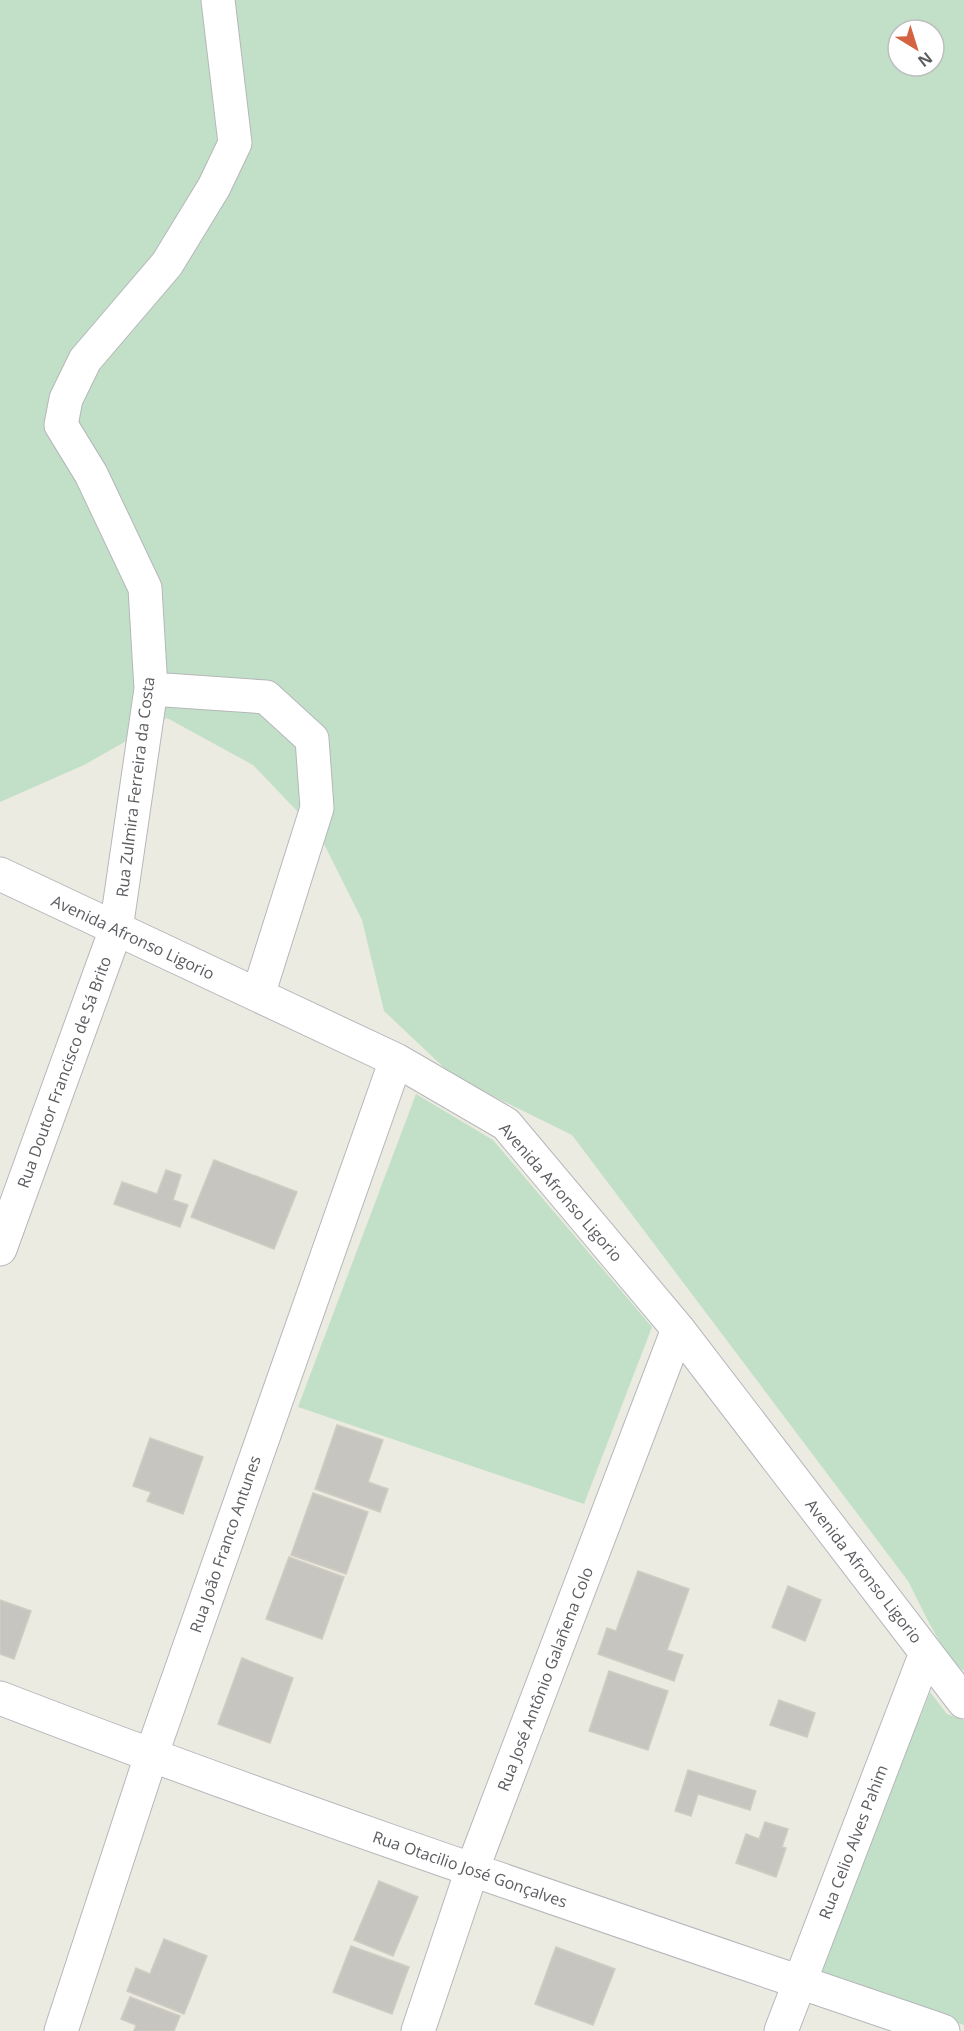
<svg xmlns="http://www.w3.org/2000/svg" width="964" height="2031" font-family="'Open Sans',sans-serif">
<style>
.green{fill:#c2e0c7;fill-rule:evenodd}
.building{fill:#c7c5bf;stroke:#cfcdc2;stroke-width:1.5}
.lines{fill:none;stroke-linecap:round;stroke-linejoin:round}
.minor-casing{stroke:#b5b7bb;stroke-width:35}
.minor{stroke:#fff;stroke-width:33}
.labels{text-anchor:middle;stroke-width:4.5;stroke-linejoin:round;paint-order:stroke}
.street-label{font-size:16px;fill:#5b5d61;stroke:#fff}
</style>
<rect width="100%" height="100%" fill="#ecebe2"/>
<!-- green -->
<path class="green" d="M0,0H964V1671C944,1658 920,1604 908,1581L572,1135L454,1077L384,1011L362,920L319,834L253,765L167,718L84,765L0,802ZM898,30H934V66H898Z
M416,1094L493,1140L652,1327L584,1504L298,1407Z
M930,1692L947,1714L964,1720V2025L819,1972L895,1729L920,1718Z"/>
<!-- building -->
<path class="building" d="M214,1160L297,1192L274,1249L191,1217Z
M166,1170L181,1175L173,1200L188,1205L180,1227L114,1204L122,1182L157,1194Z
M337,1425L383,1440L368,1482L388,1489L380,1512L315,1489Z
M150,1438L203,1457L183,1514L147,1501L151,1492L133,1486Z
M313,1493L368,1512L346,1574L291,1555Z
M289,1557L344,1577L322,1639L266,1619Z
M638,1571L689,1589L667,1650L683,1655L674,1681L598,1654L607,1628L616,1631Z
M788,1586L821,1600L805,1641L772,1627Z
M0,1600L31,1611L14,1659L0,1654Z
M242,1658L293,1678L270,1743L218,1724Z
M609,1671L668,1691L648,1750L589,1731Z
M779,1700L815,1713L807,1737L770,1725Z
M688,1770L756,1791L750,1810L698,1794L691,1816L675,1811Z
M765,1822L788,1829L782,1847L786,1848L776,1877L736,1863L746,1834L759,1839Z
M379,1881L418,1897L393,1956L354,1940Z
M164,1939L207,1956L184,2014L127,1991L136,1968L150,1974Z
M351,1946L409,1967L392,2014L333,1992Z
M556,1947L615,1969L593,2025L535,2004Z
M130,1997L180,2016L174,2031H134L136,2025L121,2019Z"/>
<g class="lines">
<!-- minor casing -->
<g class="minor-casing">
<path id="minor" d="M151,689L266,697L312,739L317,808L258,995
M0,874L396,1060L506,1124L678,1329L964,1702
M0,1249L116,929L151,689L145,588L91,474L61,425L66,399L85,360L167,264L214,187L235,143L218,0
M0,1698C311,1818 628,1923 943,2031
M61,2031L151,1756L396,1060
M418,2031L472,1870L678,1329
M781,2031L926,1653"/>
</g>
<!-- minor -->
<use href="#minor" class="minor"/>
</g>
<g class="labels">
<!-- street labels -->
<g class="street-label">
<text transform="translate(135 787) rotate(-83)" y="6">Rua Zulmira Ferreira da Costa</text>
<text transform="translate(133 937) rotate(25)" y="6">Avenida Afronso Ligorio</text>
<text transform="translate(64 1072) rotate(-70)" y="6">Rua Doutor Francisco de Sá Brito</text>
<text transform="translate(561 1192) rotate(49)" y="6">Avenida Afronso Ligorio</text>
<text transform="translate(225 1544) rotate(-71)" y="6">Rua João Franco Antunes</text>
<text transform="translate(864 1571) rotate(52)" y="6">Avenida Afronso Ligorio</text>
<text transform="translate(545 1679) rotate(-69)" y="6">Rua José Antônio Galañena Colo</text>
<text transform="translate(853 1842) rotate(-69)" y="6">Rua Celio Alves Pahim</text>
<text transform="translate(470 1869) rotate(19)" y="6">Rua Otacilio José Gonçalves</text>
</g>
</g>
<!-- north arrow -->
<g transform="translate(916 48) rotate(142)"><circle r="28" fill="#ffffff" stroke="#bdbec0" stroke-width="1.5"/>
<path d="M0-4.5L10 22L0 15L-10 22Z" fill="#d36341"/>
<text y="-9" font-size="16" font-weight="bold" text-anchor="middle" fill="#5b5d61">N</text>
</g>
</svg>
